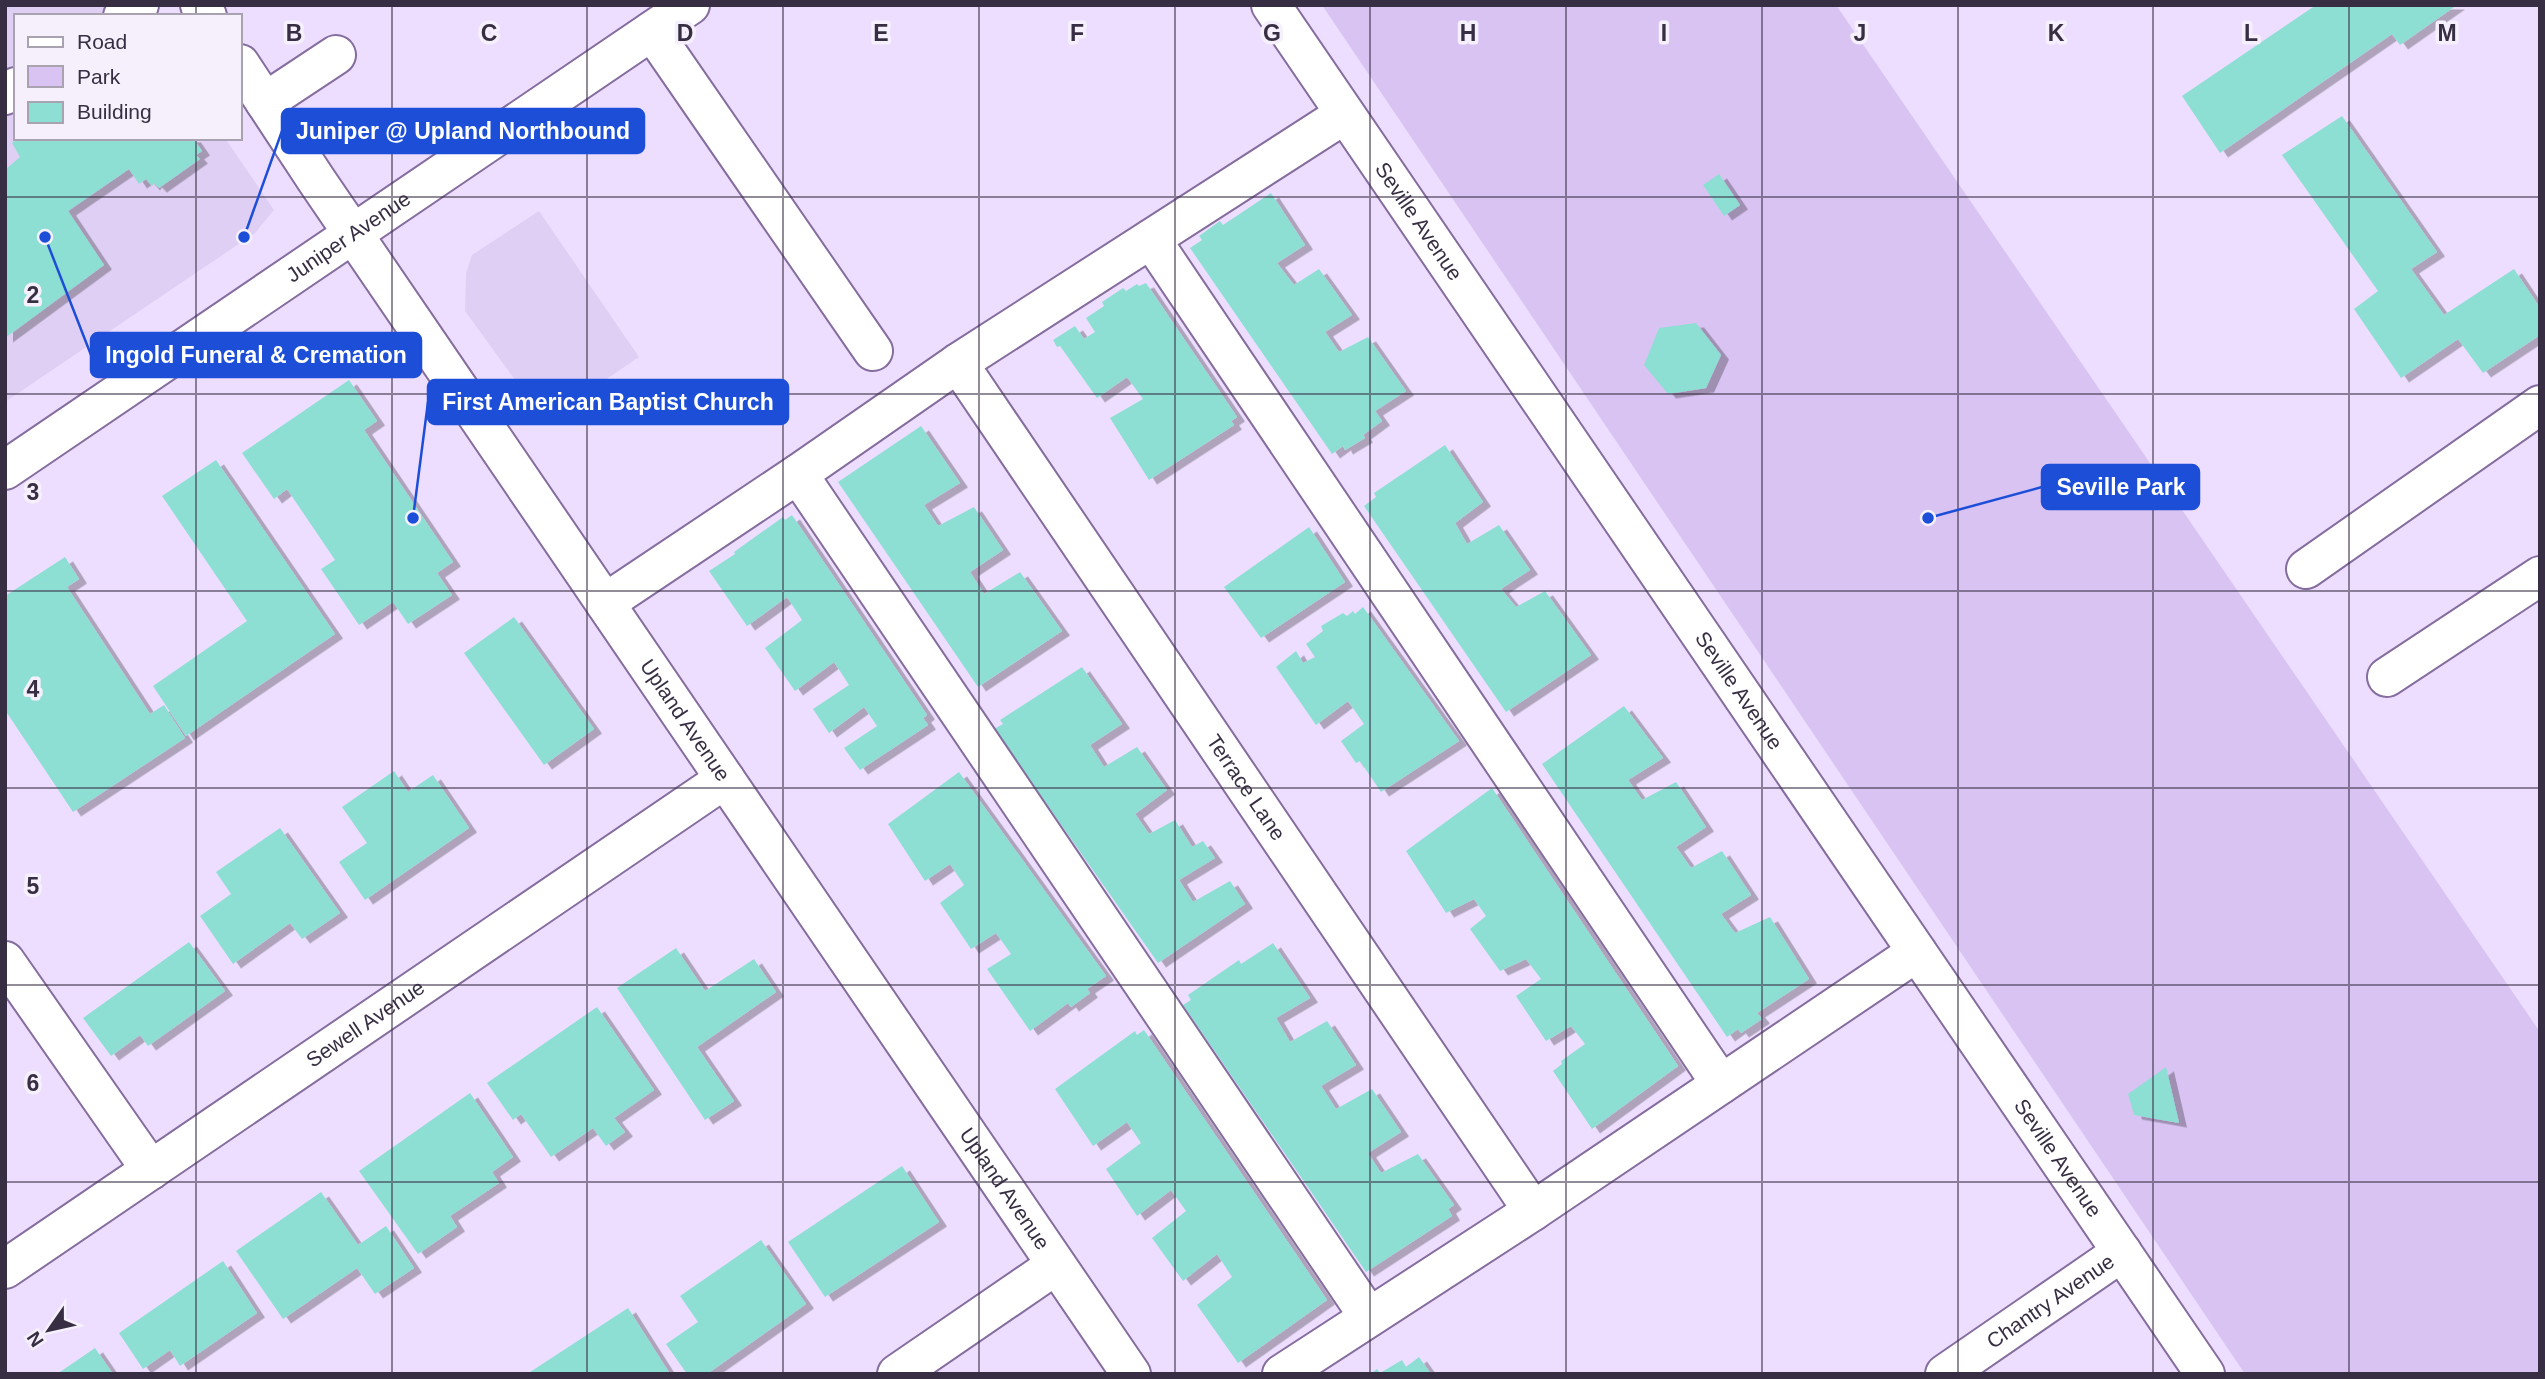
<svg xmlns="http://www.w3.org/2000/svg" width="2545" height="1379" font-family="Arial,sans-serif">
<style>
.built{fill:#e0cff4}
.green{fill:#d9c3f2}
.building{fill:#8ddfd4;filter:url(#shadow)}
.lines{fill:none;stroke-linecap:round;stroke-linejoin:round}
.minor-casing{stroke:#856d9e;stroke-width:42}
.minor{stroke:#fff;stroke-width:38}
.grid{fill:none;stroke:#382e43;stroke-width:2;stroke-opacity:0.55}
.labels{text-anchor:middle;stroke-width:7;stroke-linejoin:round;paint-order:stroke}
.street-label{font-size:21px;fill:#382e43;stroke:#f5f0fb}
.grid-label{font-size:23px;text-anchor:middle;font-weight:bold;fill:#382e43;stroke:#f5f0fb;stroke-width:7;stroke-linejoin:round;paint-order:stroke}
.leader{fill:none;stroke:#1d4ed8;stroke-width:2.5}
.callout-dot{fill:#1d4ed8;stroke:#f5f0fb;stroke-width:2.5}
.callout{fill:#1d4ed8;stroke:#1d4ed8;stroke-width:2.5}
.callout-label{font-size:23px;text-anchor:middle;font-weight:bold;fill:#fff}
</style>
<defs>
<filter id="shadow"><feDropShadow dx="8" dy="4.5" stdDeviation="0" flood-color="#0004"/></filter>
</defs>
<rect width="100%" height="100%" fill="#eddeff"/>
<!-- built -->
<path class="built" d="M5,5H135L142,16H16V138H225L274,210L255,233L5,402Z
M539,211L639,357L545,421L465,311L466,273L472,255Z"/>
<!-- green -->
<path class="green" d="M1322,5H1836L2540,1032V1374H2245Z"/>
<!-- building -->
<path class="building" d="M2316,5H2457L2400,45L2392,34L2220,153L2182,96Z
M2342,116L2437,252L2411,269L2444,315L2514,269L2540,308V335L2483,373L2458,339L2401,378L2354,309L2378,291L2282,155Z
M19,138H193L202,151L196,155L200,159L159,188L154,183L152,186L146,179L139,184L129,169L68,211L104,265L5,338V170L20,157L12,143Z
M1719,174L1740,205L1724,216L1703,185Z
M1271,193L1305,245L1277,263L1294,285L1319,269L1352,315L1325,332L1339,352L1368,337L1406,391L1375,411L1382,421L1363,435L1365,438L1345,450L1343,446L1332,454L1190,248L1202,240L1199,236L1220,221L1223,225Z
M1146,283L1237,417L1231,421L1234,425L1149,480L1110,418L1143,399L1127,377L1097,398L1060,346L1057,347L1053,340L1075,326L1084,339L1095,332L1086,318L1104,306L1102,302L1123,288L1126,291L1137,284L1139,286Z
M1696,323L1721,355L1706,388L1668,394L1644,365L1659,328Z
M349,380L377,421L364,430L453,562L437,573L452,595L408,624L393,602L359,625L321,569L335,560L287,489L274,499L242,453Z
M921,426L960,483L924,505L938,526L974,507L1003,550L970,572L984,594L1020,572L1062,631L978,687L838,482Z
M1445,445L1483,502L1455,523L1467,544L1499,525L1530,570L1501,589L1516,607L1545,591L1591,655L1506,712L1364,506L1376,497L1374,493Z
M216,460L335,634L186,736L153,686L247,621L162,496Z
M792,515L927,715L923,718L928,725L860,770L844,748L877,726L864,707L829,733L813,709L849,685L834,662L795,691L765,648L802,620L787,597L747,626L709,571L735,554L734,552L783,517L785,520Z
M1309,527L1345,582L1261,638L1224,587Z
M65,557L79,579L67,587L150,714L164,705L185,738L73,812L5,710V596Z
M1363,607L1459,741L1381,792L1360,761L1356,763L1341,741L1364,724L1348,701L1316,725L1276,667L1296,651L1303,663L1315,657L1306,644L1323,631L1321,626L1343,613L1347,616L1353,611L1355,614Z
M514,617L594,729L544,765L464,653Z
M1082,667L1122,724L1090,745L1104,767L1137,747L1167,790L1135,814L1149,834L1175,820L1192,847L1203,841L1215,858L1179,880L1193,902L1230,881L1245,904L1158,963L994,729L1003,724L1000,720Z
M1624,706L1663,758L1628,780L1642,800L1676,782L1706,827L1676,847L1691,868L1722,851L1751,895L1721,914L1735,933L1770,917L1809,979L1757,1013L1762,1019L1741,1033L1738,1029L1727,1037L1542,764Z
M394,771L408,792L433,775L469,828L365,900L339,862L367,843L342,807Z
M959,772L1106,976L1087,989L1090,993L1071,1007L1068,1003L1030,1031L987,969L1011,954L996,933L971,949L940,903L964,885L950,864L925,881L888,824Z
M1492,788L1678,1066L1592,1129L1553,1071L1562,1064L1561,1061L1585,1044L1571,1026L1546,1041L1516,996L1541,979L1526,959L1500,971L1470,929L1486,916L1474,899L1446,913L1406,851Z
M280,828L340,913L302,939L290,923L233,964L200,916L231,894L216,872Z
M189,942L225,991L148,1046L140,1035L111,1056L83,1018Z
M1273,943L1310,998L1276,1018L1290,1042L1327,1021L1356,1065L1321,1086L1336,1109L1372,1089L1401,1132L1368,1153L1381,1173L1418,1154L1454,1205L1448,1209L1452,1216L1366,1272L1183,1005L1191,1000L1188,995L1239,960L1241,964Z
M676,948L705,991L754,959L776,992L697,1047L734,1101L705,1120L617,988Z
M597,1007L654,1090L614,1118L625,1132L606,1146L593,1128L551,1157L521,1114L513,1120L487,1083Z
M1144,1030L1327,1300L1238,1363L1197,1305L1232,1277L1217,1254L1183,1281L1152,1238L1186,1211L1171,1190L1137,1216L1106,1169L1141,1143L1127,1122L1093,1146L1055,1089L1135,1031L1137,1035Z
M2166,1067L2179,1123L2134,1115L2128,1094Z
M470,1093L513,1157L492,1172L499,1183L450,1216L457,1227L418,1254L359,1171Z
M902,1166L939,1222L825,1297L788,1242Z
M321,1192L358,1245L386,1226L414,1268L375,1294L357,1268L283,1319L236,1251Z
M761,1240L806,1304L707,1374H687L666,1344L698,1322L680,1296Z
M223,1261L257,1313L180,1366L170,1350L143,1369L119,1333Z
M628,1308L670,1374H527Z
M95,1348L113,1374H57Z
M1419,1357L1431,1374H1370L1377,1369L1380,1373L1402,1360L1406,1367Z"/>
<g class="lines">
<!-- minor casing -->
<g class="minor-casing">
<g id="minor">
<path d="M200,5L207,16"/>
<path id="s1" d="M1271,5L2205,1374"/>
<path d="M123,16L139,5"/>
<path d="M652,31L873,351"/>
<path id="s2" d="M240,64L317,181L1131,1374"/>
<path d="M5,95L16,87"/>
<path d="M265,102L336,55"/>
<path d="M1151,239L1721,1084"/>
<path id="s3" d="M958,363L1533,1211"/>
<path id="s4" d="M5,470L690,5"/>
<path d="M798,474L1369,1317"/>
<path d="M2306,569L2540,405"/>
<path d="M605,603L798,474L958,363L1345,114"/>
<path d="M2387,677L2540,576"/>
<path d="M5,961L151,1170"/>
<path id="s5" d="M5,1269L725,779"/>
<path d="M897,1374L1056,1265"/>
<path d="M1282,1374L1533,1211L1917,952"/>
<path id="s6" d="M1945,1374L2122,1252"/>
</g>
</g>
<!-- minor -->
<use href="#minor" class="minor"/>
</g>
<!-- grid -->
<path class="grid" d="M196,5V16M392,5V1374M587,5V1374M783,5V1374M979,5V1374M1175,5V1374M1370,5V1374M1566,5V1374M1762,5V1374M1958,5V1374M2153,5V1374M2349,5V1374M196,138V1374M5,197H2540M5,394H2540M5,591H2540M5,788H2540M5,985H2540M5,1182H2540"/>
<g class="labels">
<!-- street labels -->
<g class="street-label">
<text dy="7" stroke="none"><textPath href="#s1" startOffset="262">Seville Avenue</textPath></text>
<text dy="7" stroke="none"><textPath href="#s4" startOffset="415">Juniper Avenue</textPath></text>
<text dy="7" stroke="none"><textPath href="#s1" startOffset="830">Seville Avenue</textPath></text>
<text dy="7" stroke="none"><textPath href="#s2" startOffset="793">Upland Avenue</textPath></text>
<text dy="7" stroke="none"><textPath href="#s3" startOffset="513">Terrace Lane</textPath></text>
<text dy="7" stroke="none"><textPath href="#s5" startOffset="436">Sewell Avenue</textPath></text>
<text dy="7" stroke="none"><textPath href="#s1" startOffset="1396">Seville Avenue</textPath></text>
<text dy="7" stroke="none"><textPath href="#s2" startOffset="1360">Upland Avenue</textPath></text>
<text dy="7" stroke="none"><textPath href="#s6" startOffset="128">Chantry Avenue</textPath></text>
</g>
</g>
<g class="grid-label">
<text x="294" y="41">B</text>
<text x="489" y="41">C</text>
<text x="685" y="41">D</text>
<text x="881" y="41">E</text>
<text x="1077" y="41">F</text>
<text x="1272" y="41">G</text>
<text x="1468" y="41">H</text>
<text x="1664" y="41">I</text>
<text x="1860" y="41">J</text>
<text x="2056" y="41">K</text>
<text x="2251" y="41">L</text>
<text x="2447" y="41">M</text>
<text x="33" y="303">2</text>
<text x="33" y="500">3</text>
<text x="33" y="697">4</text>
<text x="33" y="894">5</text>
<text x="33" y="1091">6</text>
</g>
<!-- callouts -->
<path class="leader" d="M244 237L282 131M45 237L91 355M413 518L428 402M1928 518L2042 487"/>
<g class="callout-dot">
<circle cx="244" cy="237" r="7"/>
<circle cx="45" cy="237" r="7"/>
<circle cx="413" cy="518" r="7"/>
<circle cx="1928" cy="518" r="7"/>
</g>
<g class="callout">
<rect x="282" y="109" width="362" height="44" rx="7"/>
<rect x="91" y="333" width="330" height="44" rx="7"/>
<rect x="428" y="380" width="360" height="44" rx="7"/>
<rect x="2042" y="465" width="157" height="44" rx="7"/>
</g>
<g class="callout-label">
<text x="463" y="139">Juniper @ Upland Northbound</text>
<text x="256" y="363">Ingold Funeral &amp; Cremation</text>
<text x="608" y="410">First American Baptist Church</text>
<text x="2121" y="495">Seville Park</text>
</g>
<!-- border -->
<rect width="2545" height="1379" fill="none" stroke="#382e43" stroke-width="14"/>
<!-- legend -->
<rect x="14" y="14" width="228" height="126" fill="#f5f0fb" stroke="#a9a2b1" stroke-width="2"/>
<rect x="28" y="37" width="35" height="10" fill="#ffffff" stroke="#a9a2b1" stroke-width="2"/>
<text x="77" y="49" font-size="21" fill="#382e43">Road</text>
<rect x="28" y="66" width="35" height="21" fill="#d9c3f2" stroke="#a9a2b1" stroke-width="2"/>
<text x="77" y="84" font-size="21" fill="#382e43">Park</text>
<rect x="28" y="102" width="35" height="21" fill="#8ddfd4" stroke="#a9a2b1" stroke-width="2"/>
<text x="77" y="119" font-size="21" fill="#382e43">Building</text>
<!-- north arrow -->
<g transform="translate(49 1330) rotate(236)" stroke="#f5f0fb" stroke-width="5" paint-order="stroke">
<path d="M0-5L12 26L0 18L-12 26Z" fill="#382e43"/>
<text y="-10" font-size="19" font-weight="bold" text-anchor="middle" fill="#382e43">N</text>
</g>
</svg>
